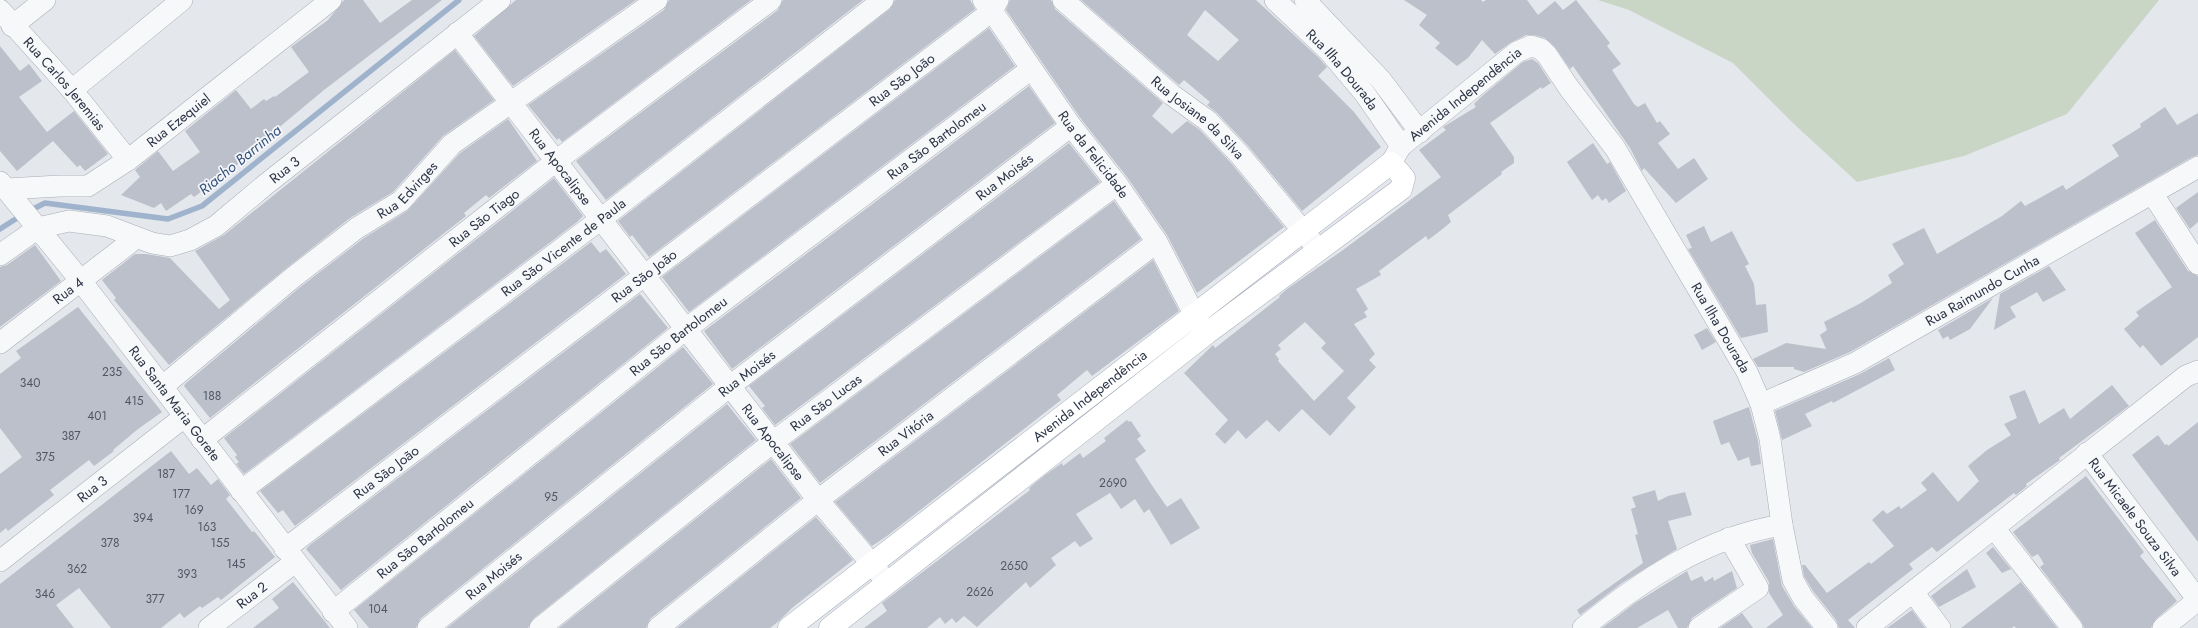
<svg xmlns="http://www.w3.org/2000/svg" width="2198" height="628" font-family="Jost,sans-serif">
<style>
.green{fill:#c9d6c5}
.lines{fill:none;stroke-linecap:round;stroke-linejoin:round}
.stream{stroke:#9fb4cc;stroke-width:5.5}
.building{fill:#bbc0ca;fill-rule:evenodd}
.minor-casing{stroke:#a9aeb7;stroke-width:22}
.major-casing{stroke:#a3abb8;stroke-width:23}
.minor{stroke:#f7f8fa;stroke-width:21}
.major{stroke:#fff;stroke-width:22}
.labels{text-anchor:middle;stroke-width:3.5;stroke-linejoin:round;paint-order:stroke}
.number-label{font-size:12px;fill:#4f5766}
.street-label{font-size:14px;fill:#2b3445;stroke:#f4f6f9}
.water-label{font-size:15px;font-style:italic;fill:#34527a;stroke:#f4f6f9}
</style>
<rect width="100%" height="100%" fill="#e4e7ec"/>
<!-- green -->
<path class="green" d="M1598,0H2159L2067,114L1964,156L1857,182L1794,124L1733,63L1629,10Z"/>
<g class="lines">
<!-- stream -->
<path class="stream" d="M29,211L45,203L168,219L202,206L459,0
M0,229L22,215"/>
</g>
<!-- building -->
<path class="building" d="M344,0H363L380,23L412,0H442L324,90L241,159L242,161L228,172L194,197L191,194L166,211L161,203L154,208L121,195L140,177L135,170L158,151L173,171L200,152L185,131L236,90L251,109L264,99L266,101L274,96L275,97L309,72L291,47L328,20Z
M516,0H636L513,86L474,36Z
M669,0H751L562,142L559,138L557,140L528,105L664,10Z
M783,0H863L606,200L576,161L778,10Z
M895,0H970L975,9L649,257L632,235L630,237L618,221L890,9Z
M1010,0H1051L1055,9L1163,103L1152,116L1172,134L1187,121L1200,130L1231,163L1284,227L1197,293L1167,235L1127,177L1081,119L1006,10Z
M1081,0H1256L1319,58L1327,67L1318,76L1354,112L1381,147L1302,211L1249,147L1217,113L1207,105L1210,102L1184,80L1179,85ZM1205,10L1239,40L1218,61L1187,35Z
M1404,0H1481L1483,2L1486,0H1527L1538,15L1555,1L1563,10L1576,0L1610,43L1607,46L1621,64L1612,70L1634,104L1638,107L1645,103L1657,123L1660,121L1670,134L1658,143L1678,169L1694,158L1708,179L1676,203L1644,168L1642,171L1630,148L1573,66L1570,69L1555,47L1545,38L1534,35H1526L1510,43L1495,54L1482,40L1468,58L1457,66L1435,48L1440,43L1419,25L1427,15Z
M989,28L1015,66L689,312L662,277Z
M0,46L20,71L29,64L42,81L19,97L47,132L74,111L108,154L85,171L80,165L77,167L53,141L17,171L0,151Z
M455,50L494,100L443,136L393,192L350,218L284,270L169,365L114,300L116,298L102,280L135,254H146L170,258L219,309L230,300L195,251L224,235Z
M1532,59L1538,63L1551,83L1542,89L1541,87L1490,123L1514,157V163L1501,172L1502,174L1448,215L1451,222L1440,231L1428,240L1426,236L1379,271L1381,275L1356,289L1368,309L1364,312L1367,317L1354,324L1375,354L1369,360L1376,367L1347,398L1356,407L1330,436L1302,409L1279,432L1267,420L1246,439L1238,430L1225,444L1215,434L1228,420L1184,373L1213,345L1215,348L1280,297L1279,296L1287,289L1343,250L1441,177L1419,150L1446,130L1443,127L1476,107L1474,104L1482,96L1523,62ZM1305,322L1326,343L1321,348L1344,371L1314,401L1278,361L1279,359L1275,354L1281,349L1278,345Z
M1029,86L1055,123L732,369L704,331Z
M2165,107L2177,125L2198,113V155L2192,157L1850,352L1804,372L1794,369V367H1758L1753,359L1786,343L1826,349L1820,335L1827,330L1824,322L1861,303L1892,283L1888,275L1904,264L1892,244L1924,228L1937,254L2002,216L2021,201L2025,206L2063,185L2066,190L2119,156L2112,145L2141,127L2140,124Z
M508,119L537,161L489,198L486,195L464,213L466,216L210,418L184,386L185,384L299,288L364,238L407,211L460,153Z
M1069,143L1100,182L775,425L762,408L765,406L749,386Z
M1593,143L1607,164L1610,162L1626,191L1609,203L1606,198L1602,201L1598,195L1592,200L1567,162Z
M554,178L583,216L577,222L244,474L236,464L239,462L235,457L237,455L224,438Z
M2198,192V222L2190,229L2176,208Z
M1114,201L1141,239L820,483L790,444Z
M2155,220L2188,271L2198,276V337L2161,366L2143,345L2140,348L2124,329L2139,316L2136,312L2172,287L2135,233Z
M1704,226L1711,242L1732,231L1749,264L1745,266L1754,284L1756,305L1766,304L1768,332L1741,338L1688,249L1692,248L1686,235Z
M591,242L600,253L606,249L626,274L295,526L283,510L278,513L260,491Z
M35,245L61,281L0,327V267L7,265Z
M1153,260L1179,311L1092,376L1087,370L1057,395L1061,400L887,536L872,546L835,502Z
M2049,266L2066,290L2043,302L2037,292L2010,307L2016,317L1994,330L2000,294Z
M640,294L668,328L341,590L306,549L310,545Z
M1993,298L1970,329L1950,340L1948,336L1943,339L1938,330Z
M78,307L162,412L138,429L113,450L114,451L94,466L89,460L50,490L54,495L8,531L6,528L0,533V474L22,457L0,428V374L21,358L16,351Z
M1707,328L1716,342L1702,350L1694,335Z
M683,347L713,384L420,619L416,628H369L354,610Z
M1889,358L1895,370L1833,403L1832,401L1805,414L1812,426L1782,440L1775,411L1860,374Z
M2112,385L2129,406L2059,458L2060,460L2026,484L2027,486L2016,495L2014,493L1937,552L1932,547L1909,564L1913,569L1848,620L1855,628H1839L1836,620L1813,591L1804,576L1802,565H1805L1827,593L1869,562L1871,564L1894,546L1872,520L1883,510L1887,514L1899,506L1901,509L1927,490L1921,483L1933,472L1958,502L1979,481L1968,466L1987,450L2011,435L2004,424L2017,418L2009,396L2025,390L2039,424L2064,408L2070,419Z
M727,404L756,440L533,619L528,628H447Z
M1749,407L1758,441L1761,464L1751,466L1749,457L1738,461L1729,442L1721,445L1713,421Z
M1127,420L1129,422L1131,421L1141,436L1137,439L1146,451L1135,459L1153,487L1167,507L1181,498L1200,528L1171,545L1149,509L1144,513L1135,499L1121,509L1110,493L1076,514L1093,539L1080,547L1075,541L1051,558L1056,565L1030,588L1026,582L977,627L964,616L956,623L952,618L945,624L940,617L927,628H864L887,611L882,603L1030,490L1029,488L1045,475L1062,463L1063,466L1080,453L1083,458L1106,441L1104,438Z
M2198,422V542L2132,455L2158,435L2165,445L2167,444L2168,446Z
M171,451L189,474L197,468L211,485L218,479L230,495L226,499L252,532L254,531L275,557L221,600L218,597L202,608L200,606L184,618L180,613L161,628H111L79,588L56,605L74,628H0V584Z
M771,459L801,498L650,619L646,628H559Z
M2086,476L2144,552L2140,556L2177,601L2156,619L2151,628H2084L2081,621L2040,567L2044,564L2038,554L2032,557L2013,532Z
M1655,490L1658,501L1668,496L1685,492L1692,515L1668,521L1677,549L1622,583L1580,615L1577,610L1643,563L1635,535L1638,534L1631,509L1636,507L1632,497Z
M816,517L853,560L792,608L779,621L770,628H677Z
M1773,539L1782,586L1794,606L1812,628H1766L1783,615L1769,593V582L1752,553L1750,545Z
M1993,547L2011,569L2002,573L1986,553Z
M1967,569L1976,587L1939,607L1931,596Z
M1687,571L1691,581L1702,576L1705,582L1713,577L1714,581L1732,571L1737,588L1692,618L1687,628H1678L1668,610L1637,628H1602L1635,603Z
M293,582L330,628H253L279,608L272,599Z
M2021,582L2057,628H2016L2014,626L2012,628H1961Z
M1912,610L1925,628H1887Z
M1742,613L1753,628H1720Z"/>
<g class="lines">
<!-- minor casing -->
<g class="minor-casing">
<g id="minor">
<path id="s1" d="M983,0L992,11L1071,126L1117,184L1157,242L1195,316L1204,329"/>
<path id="s2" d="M1063,0L1172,95L1208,121L1240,155L1318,249"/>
<path id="s3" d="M1275,0L1328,50L1365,94L1401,146"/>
<path d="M1305,0L1381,80L1420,132"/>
<path id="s4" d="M0,10L72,90L128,160"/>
<path d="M12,26L45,0"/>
<path id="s5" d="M457,33L818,500L887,582"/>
<path d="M72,90L182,0"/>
<path id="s6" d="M1391,163L1401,146L1517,52L1531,46L1541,49L1547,55L1569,88L1615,148L1747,372L1761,404L1770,439L1782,525L1793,580L1803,598L1827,628"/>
<path id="s7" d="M0,182L81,281L347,628"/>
<path id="s8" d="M6,189L60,186H88L128,160L331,0"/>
<path d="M2152,193L2198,264"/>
<path id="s9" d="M0,255L38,228L69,221L107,226L152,243L170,246L190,240L216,226L265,185L500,0"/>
<path id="s10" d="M0,343L136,238"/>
<path id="s11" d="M162,387L291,279L357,228L401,201L452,144L657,0"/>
<path id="s12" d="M1761,404L1855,363L2198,167"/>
<path id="s13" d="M202,440L556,161L771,0"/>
<path id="s14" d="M2087,453L2198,600"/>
<path id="s15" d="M241,491L601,219L883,0"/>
<path d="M1994,528L2072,628"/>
<path id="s16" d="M285,549L992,11L998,0"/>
<path id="s17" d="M0,561L184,417"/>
<path d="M1913,592L1940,628"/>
<path id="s18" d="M333,612L686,329L1031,69"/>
<path id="s19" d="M209,628L295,562"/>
<path id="s20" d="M428,628L730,386L1071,126"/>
<path id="s21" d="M540,628L773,442L1117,184"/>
<path id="s22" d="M658,628L818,500L1157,242"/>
<path d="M1583,628C1642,580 1706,537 1782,525"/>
<path d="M1699,628L1758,588L1729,538"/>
<path d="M1867,628L2186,376L2198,371"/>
<path d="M2163,628L2198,600"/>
</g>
</g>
<!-- major casing -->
<g class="major-casing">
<g id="major">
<path id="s23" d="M789,628L1391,163L1404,178L1401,189L1207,333L830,628"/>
</g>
</g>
<!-- minor -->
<use href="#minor" class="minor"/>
<!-- major -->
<use href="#major" class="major"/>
</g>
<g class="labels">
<!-- number labels -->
<g class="number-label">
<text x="112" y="376">235</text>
<text x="30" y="387">340</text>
<text x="212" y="400">188</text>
<text x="134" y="405">415</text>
<text x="97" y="420">401</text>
<text x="71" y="440">387</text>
<text x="45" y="461">375</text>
<text x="166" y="478">187</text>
<text x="1113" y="487">2690</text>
<text x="181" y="498">177</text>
<text x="551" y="501">95</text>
<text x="194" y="514">169</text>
<text x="143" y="522">394</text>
<text x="207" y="531">163</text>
<text x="110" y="547">378</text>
<text x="220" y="547">155</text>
<text x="236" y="568">145</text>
<text x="1014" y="570">2650</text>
<text x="77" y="573">362</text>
<text x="187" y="578">393</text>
<text x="980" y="596">2626</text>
<text x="45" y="598">346</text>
<text x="155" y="603">377</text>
<text x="378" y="613">104</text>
</g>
<!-- street labels -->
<g class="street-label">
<text dy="5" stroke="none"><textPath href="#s3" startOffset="97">Rua Ilha Dourada</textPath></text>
<text dy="5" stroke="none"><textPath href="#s16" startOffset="775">Rua São João</textPath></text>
<text dy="5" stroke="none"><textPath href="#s4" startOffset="98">Rua Carlos Jeremias</textPath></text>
<text dy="5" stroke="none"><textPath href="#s6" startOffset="102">Avenida Independência</textPath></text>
<text dy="5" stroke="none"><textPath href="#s2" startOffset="179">Rua Josiane da Silva</textPath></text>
<text dy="5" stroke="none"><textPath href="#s8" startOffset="194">Rua Ezequiel</textPath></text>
<text dy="5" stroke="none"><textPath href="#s18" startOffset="766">Rua São Bartolomeu</textPath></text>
<text dy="5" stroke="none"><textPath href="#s1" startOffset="190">Rua da Felicidade</textPath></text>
<text dy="5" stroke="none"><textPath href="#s5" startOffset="169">Rua Apocalipse</textPath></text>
<text dy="5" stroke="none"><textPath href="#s9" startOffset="322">Rua 3</textPath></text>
<text dy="5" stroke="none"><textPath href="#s20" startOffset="732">Rua Moisés</textPath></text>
<text dy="5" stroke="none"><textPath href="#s11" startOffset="315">Rua Edvirges</textPath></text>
<text dy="5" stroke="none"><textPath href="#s13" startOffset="359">Rua São Tiago</textPath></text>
<text dy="5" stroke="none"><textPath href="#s15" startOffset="404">Rua São Vicente de Paula</textPath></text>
<text dy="5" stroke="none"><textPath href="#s16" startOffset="451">Rua São João</textPath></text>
<text dy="5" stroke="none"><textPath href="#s12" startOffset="249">Rua Raimundo Cunha</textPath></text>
<text dy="5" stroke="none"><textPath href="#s10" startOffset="86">Rua 4</textPath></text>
<text dy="5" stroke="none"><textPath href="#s6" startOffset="527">Rua Ilha Dourada</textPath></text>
<text dy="5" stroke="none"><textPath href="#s18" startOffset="442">Rua São Bartolomeu</textPath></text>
<text dy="5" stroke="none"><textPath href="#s20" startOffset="408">Rua Moisés</textPath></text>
<text dy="5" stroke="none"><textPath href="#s23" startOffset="380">Avenida Independência</textPath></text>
<text dy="5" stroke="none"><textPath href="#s21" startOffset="364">Rua São Lucas</textPath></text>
<text dy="5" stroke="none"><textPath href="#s7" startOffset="282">Rua Santa Maria Gorete</textPath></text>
<text dy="5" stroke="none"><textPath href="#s22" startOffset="315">Rua Vitória</textPath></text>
<text dy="5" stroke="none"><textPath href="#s5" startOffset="517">Rua Apocalipse</textPath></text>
<text dy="5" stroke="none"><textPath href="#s16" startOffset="127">Rua São João</textPath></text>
<text dy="5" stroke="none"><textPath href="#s17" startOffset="117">Rua 3</textPath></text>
<text dy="5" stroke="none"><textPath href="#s14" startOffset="80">Rua Micaele Souza Silva</textPath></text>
<text dy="5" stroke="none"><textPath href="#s18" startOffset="118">Rua São Bartolomeu</textPath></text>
<text dy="5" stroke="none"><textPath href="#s20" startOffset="84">Rua Moisés</textPath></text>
<text dy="5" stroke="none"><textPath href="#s19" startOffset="54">Rua 2</textPath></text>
</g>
<!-- water labels -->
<g class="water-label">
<text transform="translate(240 160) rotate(-39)" y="5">Riacho Barrinha</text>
</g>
</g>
</svg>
